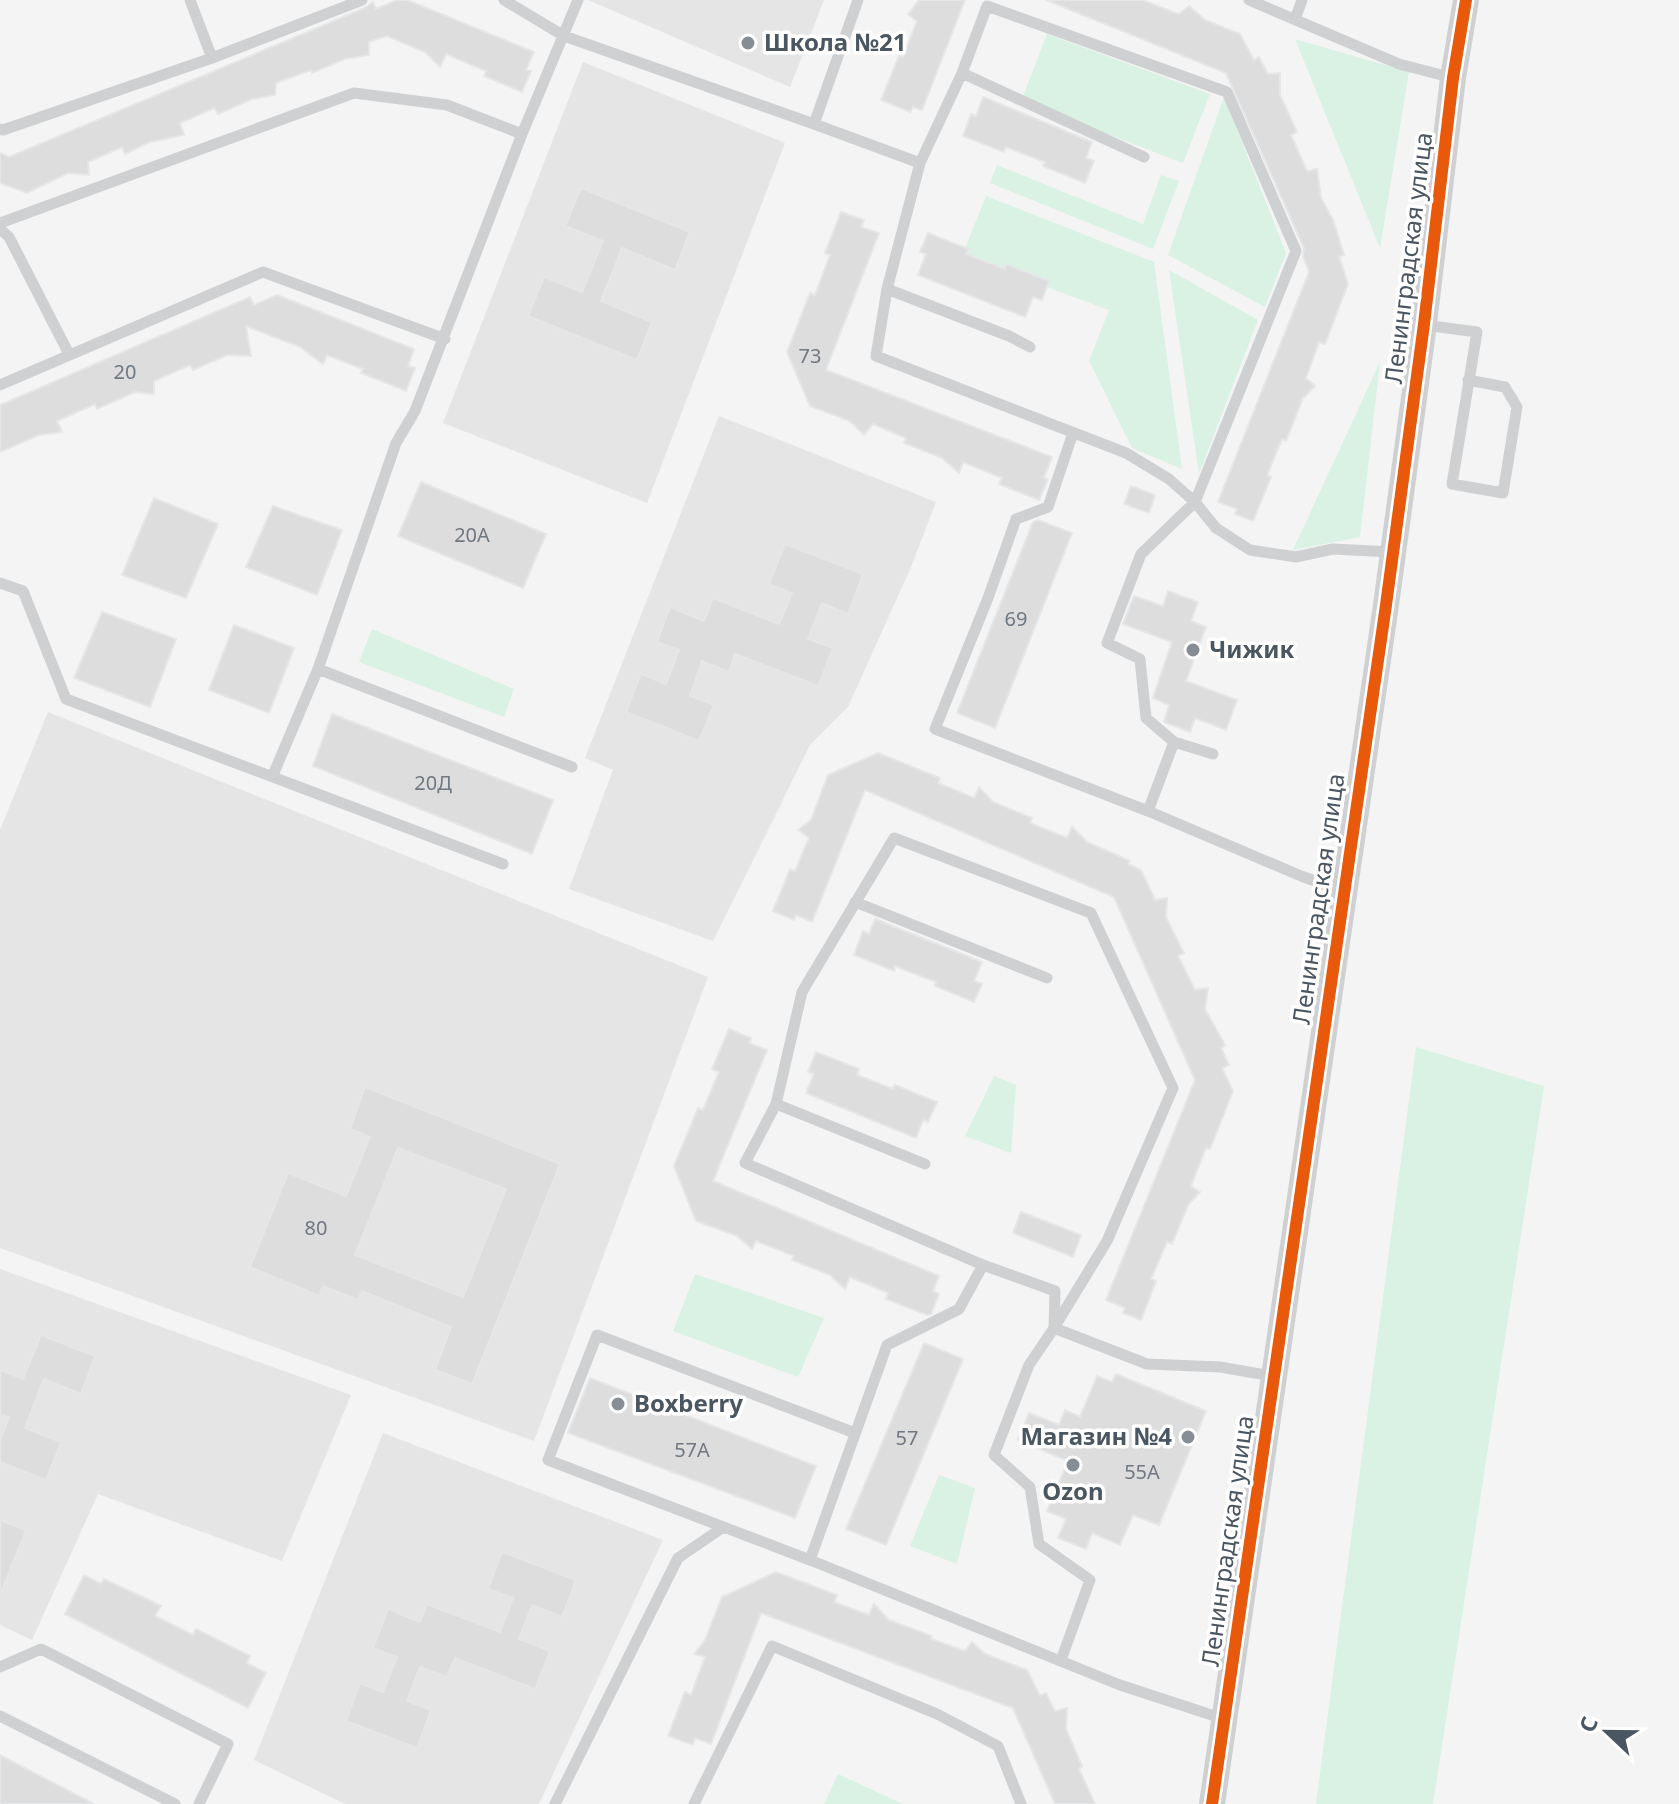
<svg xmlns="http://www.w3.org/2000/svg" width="1679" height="1804" font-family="'Noto Sans',sans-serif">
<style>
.education{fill:#e6e5e6}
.green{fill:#d9f2e3}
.building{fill:#ddddde;stroke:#e5e6e7;stroke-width:2;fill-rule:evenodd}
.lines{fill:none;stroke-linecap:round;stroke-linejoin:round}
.service{stroke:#ced0d2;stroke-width:11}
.tertiary{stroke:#ced0d2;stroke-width:26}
.cycleway-casing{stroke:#fff;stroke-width:17}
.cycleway{stroke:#e8590c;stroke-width:12}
.poi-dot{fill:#868d94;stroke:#fff;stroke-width:3}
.labels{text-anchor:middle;stroke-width:7;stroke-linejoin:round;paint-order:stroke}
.number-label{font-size:20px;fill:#707881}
.poi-label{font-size:24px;font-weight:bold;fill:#4a5661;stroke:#fff;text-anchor:start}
.street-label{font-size:24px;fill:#4a5661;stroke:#fff}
</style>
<rect width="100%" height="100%" fill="#f4f4f4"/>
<!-- education -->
<path class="education" d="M588,0H824L790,87Z
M583,62L785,143L647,503L443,423Z
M719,416L936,502L911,567L848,707L810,745L713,941L569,889L613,770L585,758Z
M48,712L708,977L534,1441L0,1248V830Z
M0,1269L351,1395L282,1561L98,1494L32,1640L0,1625Z
M383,1433L663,1540L539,1804H345L254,1760Z"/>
<!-- green -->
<path class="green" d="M1047,34L1210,94L1183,163L1021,101Z
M1295,39L1409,72L1380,248Z
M1224,97L1286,253L1265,307L1168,255Z
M997,165L1143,224L1161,175L1179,181L1153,249L990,183Z
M986,196L1154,262L1182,469L1132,448L1089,361L1109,310L962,256Z
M1169,270L1258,320L1199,474Z
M1380,362L1360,537L1293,550Z
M372,629L514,689L504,717L359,662Z
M1416,1047L1544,1086L1433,1804H1316Z
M994,1076L1016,1085L1011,1153L965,1136Z
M695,1274L824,1318L798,1377L673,1331Z
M939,1475L975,1488L957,1564L910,1546Z
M838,1774L903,1804H824Z"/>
<!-- building -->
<path class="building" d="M397,0H407L534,52L526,70L531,71L522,92L484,76L486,71L446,54L440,67L425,52L387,36L369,42V55L345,59L312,73L311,70L276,83L275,95L252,99L218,114L214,108L180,123L184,135L150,142L125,154L122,147L88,162L89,175L68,173L27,193L0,183V153L9,157L365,8L373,2L376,9Z
M919,0H965L922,110L913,107L910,112L881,100L899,56L903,57L917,21L908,14Z
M1046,0H1142L1179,14L1189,6L1205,20L1240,34L1254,60L1259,57L1268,74L1280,73V95L1297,132L1291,135L1307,171L1317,169L1321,198L1333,220L1344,255L1339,256L1348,284L1325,344L1319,342L1306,378L1315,386L1303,398L1286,441L1282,439L1267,475L1271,477L1253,521L1235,514L1237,509L1218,502L1309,272L1303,256L1304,248L1226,73Z
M983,97L1092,142L1086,158L1094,161L1085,183L1043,166L1045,162L1006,147L1004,152L963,136L971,114L976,116Z
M581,188L690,232L675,270L622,248L601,301L652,322L637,360L528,316L544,277L582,292L603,241L565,226Z
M841,212L864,220L861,227L879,233L826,370L1052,457L1044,478L1048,479L1039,500L999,484L1002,478L963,462L959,473L942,458L904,443L906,438L873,424L864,435L850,421L810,406L787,352L810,293L815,295L830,255L825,253Z
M928,233L968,249L966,254L1005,269L1006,264L1049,281L1042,300L1033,297L1025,317L918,275L926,254L920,252Z
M277,295L414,349L408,366L415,368L406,391L361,373L363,369L327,355L323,364L300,347L246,326L251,356L227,355L193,370L190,365L154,381V394L135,392L97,409L95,404L57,421L62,432L39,435L0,452V405L250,297L254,305Z
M421,482L546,534L523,588L398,536Z
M1131,486L1155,495L1149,513L1124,504Z
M154,498L218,524L186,598L122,575Z
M273,506L342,530L317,595L246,567Z
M1038,520L1072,533L995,728L957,713L1033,522Z
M785,544L863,574L848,614L822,603L808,639L833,648L818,686L735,654L729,672L702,661L690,696L714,705L699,741L626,712L641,674L666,684L679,650L657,642L670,607L704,621L713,598L779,624L792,593L769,584Z
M1168,591L1198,602L1191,621L1206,627L1186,681L1237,700L1226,730L1195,718L1190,732L1164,722L1169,705L1153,698L1172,642L1123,624L1134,596L1163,606Z
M102,612L176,639L150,707L74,678Z
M234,625L294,648L269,713L209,690Z
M332,714L553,800L532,854L313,766Z
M878,753L940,778L938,783L974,798L979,787L993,802L1032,818L1030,823L1067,838L1072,827L1087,842L1130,861L1128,864L1141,870L1155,900L1167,898L1166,917L1184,953L1178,956L1195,990L1208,988L1205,1009L1225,1045L1221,1048L1229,1065L1222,1068L1233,1091L1210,1149L1206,1148L1191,1186L1200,1192L1188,1205L1172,1244L1167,1242L1151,1279L1156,1281L1141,1320L1123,1313L1125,1308L1106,1300L1195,1080L1114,897L865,790L812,922L796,915L794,920L773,911L790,869L795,871L809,838L798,830L811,820L828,775Z
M875,919L982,962L974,981L982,984L974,1002L935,986L936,982L895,966L894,971L854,955L863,931L869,934Z
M729,1029L751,1038L749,1043L767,1050L713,1181L939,1276L933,1291L939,1294L931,1314L927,1315L886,1299L888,1293L850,1277L845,1289L830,1275L792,1260L794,1256L756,1241L752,1249L737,1236L696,1221L674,1166L698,1108L703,1110L719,1072L712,1069Z
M816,1052L859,1069L857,1075L893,1089L895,1085L937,1102L928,1122L923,1120L916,1138L806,1093L814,1074L808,1072Z
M365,1087L560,1164L472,1384L435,1370L451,1327L362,1291L358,1300L323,1286L319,1296L250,1267L288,1173L346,1196L370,1137L350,1129ZM398,1148L506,1189L463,1297L355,1255Z
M1021,1212L1081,1235L1073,1257L1013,1233Z
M41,1335L95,1356L81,1394L44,1379L25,1428L61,1442L46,1480L0,1462V1441L9,1417L0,1414V1370L23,1379Z
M924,1343L963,1359L886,1545L846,1529Z
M1116,1374L1206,1411L1159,1525L1133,1515L1120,1545L1092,1533L1086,1549L1058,1538L1066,1519L1047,1511L1068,1461L1018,1440L1029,1413L1059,1425L1065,1410L1080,1417L1097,1376L1112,1382Z
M590,1378L816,1466L795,1518L568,1433Z
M0,1520L26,1530L1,1592H0Z
M502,1552L576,1580L562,1617L532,1605L519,1639L550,1651L535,1689L455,1658L447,1677L420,1667L407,1701L431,1710L417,1748L346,1721L360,1683L383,1692L397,1657L373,1648L388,1609L420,1622L427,1604L500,1632L513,1598L488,1589Z
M776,1572L837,1595L834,1602L869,1615L874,1604L889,1620L932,1636L931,1639L965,1651L972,1642L985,1654L1027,1670L1040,1696L1046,1693L1055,1711L1067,1708L1066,1729L1082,1766L1079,1769L1095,1804H1055L1013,1708L761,1613L711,1744L695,1738L693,1745L668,1736L685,1692L691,1695L705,1657L694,1654L705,1640L722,1597Z
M84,1575L101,1584L104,1579L147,1599L161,1606L155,1616L193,1635L196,1629L250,1656L247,1663L266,1673L248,1708L65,1614Z
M0,1755L94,1804H0Z"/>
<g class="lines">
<!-- service -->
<path class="service" d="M190,0L212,58L362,0
M504,0L564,36L814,124
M858,0L814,124L920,163
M1249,0L1399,64L1453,78
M1295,19L1302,0
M962,73L1144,157
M0,129L3,130L212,58
M0,223L354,93L447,105L522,134
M0,229L9,237L69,354
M887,289L920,163L962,73L987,6L1227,92L1296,251L1195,502L1141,554L1107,643L1140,659L1146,718L1174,742L1148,811L1301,876L1343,891
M1424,325L1477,332L1452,484L1503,493L1517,407L1505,387L1468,380
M1030,347L1009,336L887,289L876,356L1126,453L1169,479L1195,502L1216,528L1250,550L1296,557L1333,549L1392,552
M0,385L263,272L445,339
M1073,433L1048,507L1016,519L988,598L935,729L1148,811
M0,583L23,591L66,699L503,864
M1174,742L1213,754
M572,767L318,669L396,443L415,411L522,134L578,0
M273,775L318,669
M855,902L1047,978
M776,1104L925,1164
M983,1265L959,1309L887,1345L810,1560L1120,1685L1224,1719
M810,1560L548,1460L597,1335L855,1433
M1061,1660L1090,1580L1039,1544L1030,1487L994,1455L1029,1365L1054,1328L1055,1291L983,1265L745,1163L776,1104L802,992L894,838L1091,913L1173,1088L1107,1241L1054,1328L1147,1364L1220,1367L1272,1376
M0,1667L41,1649L228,1744L199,1804
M0,1716L175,1804
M555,1804L678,1558L722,1528
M694,1804L772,1646L937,1714L998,1746L1021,1804"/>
<!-- tertiary -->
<path class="tertiary" d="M1212,1804L1386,605L1424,324L1453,78L1466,0"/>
<!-- cycleway casing -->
<g class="cycleway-casing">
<path id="cycleway" d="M1212,1804L1386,605L1424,324L1453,78L1466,0"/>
</g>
<!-- cycleway -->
<use href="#cycleway" class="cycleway"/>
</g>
<!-- markers -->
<g class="poi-dot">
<circle cx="748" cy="43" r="8"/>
<circle cx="1193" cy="650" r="8"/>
<circle cx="618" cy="1404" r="8"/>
<circle cx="1188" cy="1437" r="8"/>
<circle cx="1073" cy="1465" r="8"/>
</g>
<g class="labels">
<!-- number labels -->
<g class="number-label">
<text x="810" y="363">73</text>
<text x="125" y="379">20</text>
<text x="472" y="542">20А</text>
<text x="1016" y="626">69</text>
<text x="433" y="790">20Д</text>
<text x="316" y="1235">80</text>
<text x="907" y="1445">57</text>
<text x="692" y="1457">57А</text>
<text x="1142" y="1479">55А</text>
</g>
<!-- poi labels -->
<g class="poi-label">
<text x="764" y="51">Школа №21</text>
<text x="1209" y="658">Чижик</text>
<text x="634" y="1412">Boxberry</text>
<text x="1172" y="1445" text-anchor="end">Магазин №4</text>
<text x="1073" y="1500" text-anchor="middle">Ozon</text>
</g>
<!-- street labels -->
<g class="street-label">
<text transform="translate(1409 258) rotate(-83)" y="8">Ленинградская улица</text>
<text transform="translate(1319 899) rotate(-82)" y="8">Ленинградская улица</text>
<text transform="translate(1228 1541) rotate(-82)" y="8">Ленинградская улица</text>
</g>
</g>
<!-- north arrow -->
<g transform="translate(1607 1732) rotate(292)" stroke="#ffffff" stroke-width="6" paint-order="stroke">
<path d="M0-6L14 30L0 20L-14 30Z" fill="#4a5661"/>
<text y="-12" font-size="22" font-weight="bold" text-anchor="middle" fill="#4a5661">С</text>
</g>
</svg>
